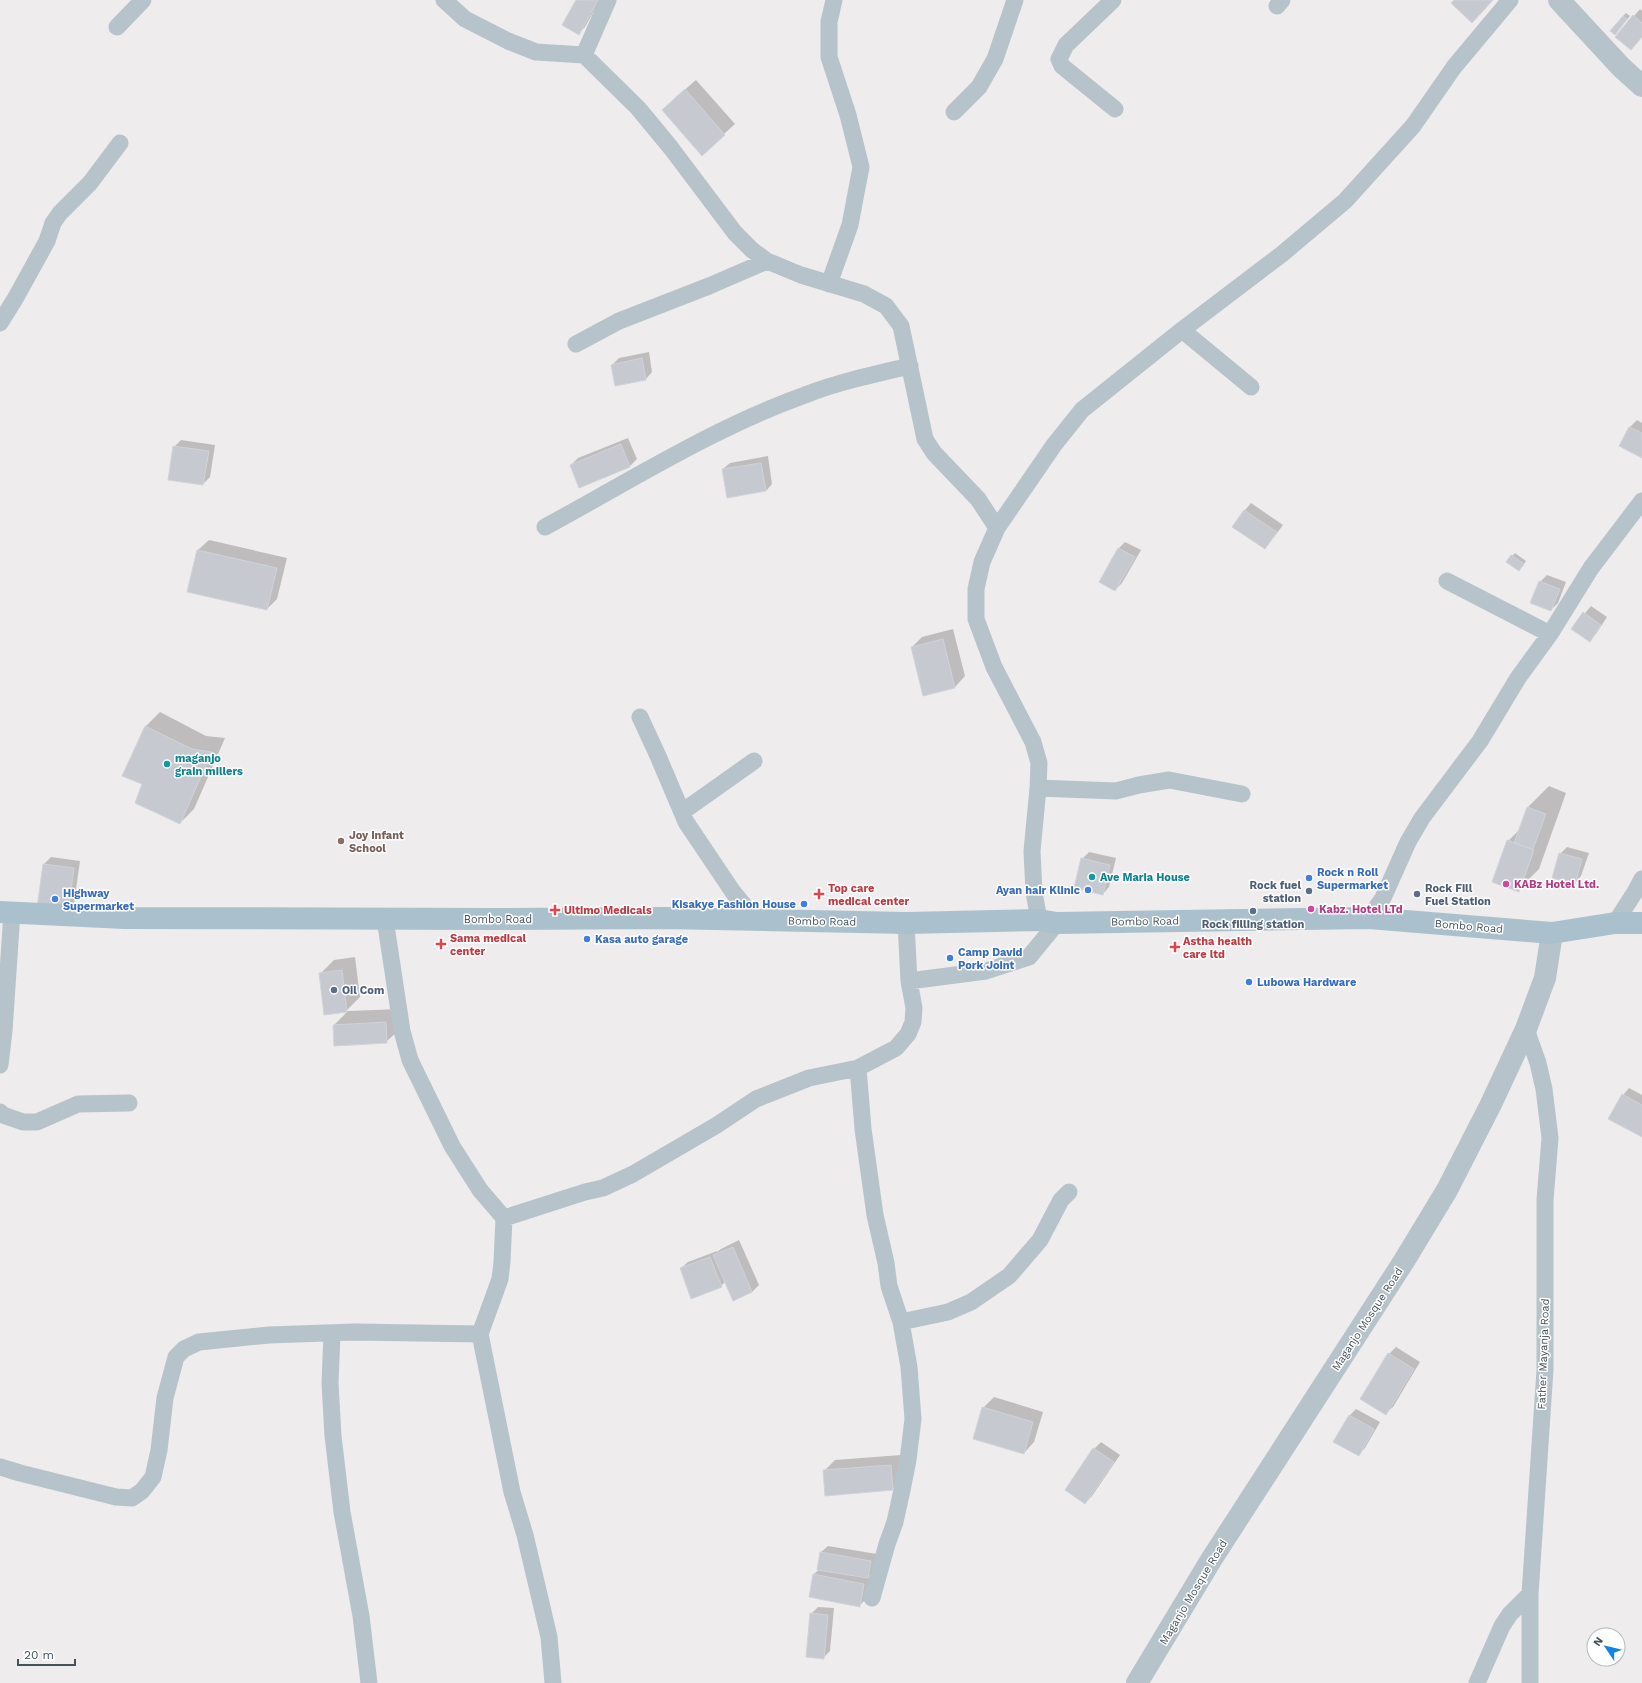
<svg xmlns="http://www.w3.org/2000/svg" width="1642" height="1683" font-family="'Work Sans',sans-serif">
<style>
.shadow{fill:#0003}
.building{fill:#c6cad0;stroke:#d0d3d9}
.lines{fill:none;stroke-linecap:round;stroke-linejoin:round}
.minor{stroke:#b7c3ca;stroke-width:17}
.tertiary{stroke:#b7c3ca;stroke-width:22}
.primary{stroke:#abc0cd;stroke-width:22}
.culture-dot{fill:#0f9aa8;stroke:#fff;stroke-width:1.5}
.education-dot{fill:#8d6e63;stroke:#fff;stroke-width:1.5}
.shop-dot{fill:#3f7fe0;stroke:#fff;stroke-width:1.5}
.hotel-dot{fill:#d1479c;stroke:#fff;stroke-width:1.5}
.service-dot{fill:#5c6f8a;stroke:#fff;stroke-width:1.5}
.health-dot{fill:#e0444e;stroke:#fff;stroke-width:1.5}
.labels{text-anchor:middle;stroke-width:3;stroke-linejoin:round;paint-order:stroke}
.culture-label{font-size:11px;font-weight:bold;fill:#0d838f;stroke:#fff;text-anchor:start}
.education-label{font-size:11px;font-weight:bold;fill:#785e54;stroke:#fff;text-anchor:start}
.shop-label{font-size:11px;font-weight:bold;fill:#366cbe;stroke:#fff;text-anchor:start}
.hotel-label{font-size:11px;font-weight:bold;fill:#b23c85;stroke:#fff;text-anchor:start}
.service-label{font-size:11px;font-weight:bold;fill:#4e5e75;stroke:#fff;text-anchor:start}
.health-label{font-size:11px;font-weight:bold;fill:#be3a42;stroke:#fff;text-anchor:start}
.street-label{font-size:11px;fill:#44525a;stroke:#fff}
</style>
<rect width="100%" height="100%" fill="#efeced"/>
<!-- shadow -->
<path class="shadow" d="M577,0H600L585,27L579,33Z
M1640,9L1642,11V37L1634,16Z
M1626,13L1630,16L1618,30L1623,16Z
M696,80L735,124L724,134L673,100Z
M649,352L652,372L646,379L612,365L619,358Z
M1637,420L1642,423V457L1620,445L1630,427Z
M628,438L637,459L630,466L580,487L571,465L578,458Z
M181,440L215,445L210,477L203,484L174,447Z
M768,456L772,484L766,491L723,469L730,463Z
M1251,503L1283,525L1271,541L1265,548L1233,527L1245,510Z
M209,540L287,558L277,599L267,609L198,550Z
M1125,542L1141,550L1122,583L1115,590L1118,549Z
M1515,553L1526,561L1522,567L1512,556Z
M1547,575L1566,582L1558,603L1551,610L1540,582Z
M1591,606L1607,617L1596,634L1589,641L1572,629Z
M953,629L965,676L955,687L912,647L922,637Z
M160,712L206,736L225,738L194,809L180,823L143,783L123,775L146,726Z
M1549,786L1566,793L1539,869L1518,890L1508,841L1520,829L1528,807Z
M1567,847L1589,853L1581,876L1575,883L1560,854Z
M1089,852L1116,858L1109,887L1103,894L1082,859Z
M51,857L80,861L74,904L67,911L44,864Z
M355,957L360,997L346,1011L320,974L334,960Z
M400,1009L401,1028L386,1042L334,1025L348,1011Z
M1629,1088L1642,1095V1135L1623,1095Z
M739,1240L759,1285L752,1292L733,1300L725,1282L721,1286L681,1268L688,1262L717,1251V1252L721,1249Z
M1396,1347L1420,1362L1393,1407L1386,1413L1389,1354Z
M994,1397L1043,1412L1034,1442L1024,1453L983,1408Z
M1356,1409L1380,1422L1365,1448L1358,1455L1349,1416Z
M1101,1442L1120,1455L1092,1496L1085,1503L1066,1490L1094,1449Z
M901,1455L903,1479L892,1489L824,1471L835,1460Z
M828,1546L877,1554L874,1570L868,1577H870L866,1599L859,1606L814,1574L820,1569L821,1552Z
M818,1607L834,1608L830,1651L823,1658L811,1614Z"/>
<!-- building -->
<path class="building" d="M576,0H598L579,35L562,25Z
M1454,0H1493L1472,23L1451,3Z
M1633,15L1642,23V37L1631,50L1615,37Z
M1623,16L1627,19L1615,35L1610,31Z
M685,89L725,135L702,156L662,110Z
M642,358L646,380L615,386L611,365Z
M1629,427L1642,433V458L1619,446Z
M621,444L630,467L579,488L570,465Z
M173,446L209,451L203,485L168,480Z
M761,463L766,491L727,498L722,469Z
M1244,510L1277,532L1265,549L1232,527Z
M1118,548L1135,557L1115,591L1099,582Z
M197,550L277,568L267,610L187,592Z
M1511,555L1524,564L1519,571L1506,562Z
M1539,581L1560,589L1551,611L1530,603Z
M1583,612L1601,625L1590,642L1571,629Z
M943,639L955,688L923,696L911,647Z
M145,726L192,749L212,752L180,824L135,803L142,784L122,776Z
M1527,807L1546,814L1533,849L1514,843Z
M1507,840L1534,850L1519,892L1492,882Z
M1559,853L1582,859L1575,884L1552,878Z
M1081,858L1110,865L1103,895L1074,888Z
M43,864L74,868L68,912L37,908Z
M342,970L347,1012L324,1015L319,973Z
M386,1022L387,1043L334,1046L333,1025Z
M1622,1094L1642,1105V1137L1608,1119Z
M733,1247L752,1292L733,1301L713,1255Z
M710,1257L722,1287L691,1299L680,1268Z
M1388,1353L1414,1369L1386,1415L1360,1399Z
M982,1407L1033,1422L1024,1454L973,1439Z
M1349,1415L1374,1429L1359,1456L1333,1442Z
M1093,1448L1114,1462L1085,1504L1065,1490Z
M891,1465L893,1490L825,1496L823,1470Z
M820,1552L871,1561L868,1578L817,1570Z
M813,1574L864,1584L860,1607L809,1597Z
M810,1613L828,1615L824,1659L806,1657Z"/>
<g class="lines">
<!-- minor -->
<path class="minor" d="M444,0L465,19L508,41L536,52L584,55L608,0
M1113,0L1066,45L1059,59L1062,66L1115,109
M1277,6L1282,0
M117,27L143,0
M584,55L638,108L671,148L735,233L752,250L767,261L801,275L864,294L886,306L901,326L925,439L934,453L978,499L997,528L982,562L976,589V619L994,667L1033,742L1039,763L1038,788L1032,851L1034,892L1039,920
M954,112L979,87L995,59L1015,0
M829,284L850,225L861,167L848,115L829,57V22L834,0
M0,323L15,299L47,241L53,223L60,213L90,183L120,143
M1182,330L1251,387
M576,344L619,321L709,286L767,261
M545,527C630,481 713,428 805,395C838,382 875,374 910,366
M997,528L1054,445L1082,410L1182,330L1282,254L1345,201L1413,126L1454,67L1510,0
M1447,581L1550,634
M640,717L658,756L686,822L733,892L756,920
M1038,788L1116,791L1139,785L1169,780L1242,794
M682,812L754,761
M1369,918L1383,898L1408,842L1422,818L1480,741L1518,678L1550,634L1591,568L1642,501
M385,919L402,1031L410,1060L452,1146L480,1190L504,1218L502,1262L500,1279L480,1334L512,1492L525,1535L549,1637L553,1683
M1615,923L1635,892L1642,879
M909,981L986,971L1029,957L1057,923
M1526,1029L1538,1063L1544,1089L1550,1138L1545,1200V1370L1530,1594V1683
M0,1065L4,1031L12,912
M858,1068L863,1129L875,1215L886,1263L889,1286L901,1322L909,1367L913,1419L908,1460L902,1490L895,1522L887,1544L872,1598
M0,1112L3,1115L23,1122H37L78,1104L129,1103
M504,1218L585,1192L603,1188L633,1174L717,1125L756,1099L809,1078L858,1068L896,1048L908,1034L913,1022L914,1008L909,981L906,923
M901,1322L948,1312L971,1302L1009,1276L1040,1240L1061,1200L1069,1192
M332,1334L330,1383L333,1436L342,1512L361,1616L369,1683
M0,1467L20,1473L116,1497L132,1498L142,1491L153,1477L159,1450L165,1398L176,1357L184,1349L199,1342L269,1335L354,1332L480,1334
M1477,1683L1502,1626L1510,1614L1530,1594"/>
<!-- tertiary -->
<path class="tertiary" d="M1559,0L1621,67L1642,86
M1137,1683L1211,1560L1404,1261L1447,1190L1491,1104L1526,1029L1545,978L1552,933"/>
<!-- primary -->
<path class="primary" d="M0,912L124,918L493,919L664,918L906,923L1039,920L1057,923L1369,918L1552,933L1615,923H1642"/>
</g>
<!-- markers -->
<g class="culture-dot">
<circle cx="167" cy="764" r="4"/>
<circle cx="1092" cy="877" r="4"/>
</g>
<circle class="education-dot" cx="341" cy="841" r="4"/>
<g class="shop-dot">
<circle cx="1309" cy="878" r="4"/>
<circle cx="1088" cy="890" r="4"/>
<circle cx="55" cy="899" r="4"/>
<circle cx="804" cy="904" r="4"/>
<circle cx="587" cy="939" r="4"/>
<circle cx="950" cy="958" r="4"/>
<circle cx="1249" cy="982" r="4"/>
</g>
<g class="hotel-dot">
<circle cx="1506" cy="884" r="4"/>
<circle cx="1311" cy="909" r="4"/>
</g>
<g class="service-dot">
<circle cx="1309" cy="891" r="4"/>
<circle cx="1417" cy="894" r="4"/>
<circle cx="1253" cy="911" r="4"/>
<circle cx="334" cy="990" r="4"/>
</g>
<g class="health-dot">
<path d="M817 888h4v4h4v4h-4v4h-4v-4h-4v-4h4z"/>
<path d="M553 904h4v4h4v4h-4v4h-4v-4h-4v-4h4z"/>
<path d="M439 938h4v4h4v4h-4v4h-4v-4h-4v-4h4z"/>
<path d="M1173 941h4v4h4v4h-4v4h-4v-4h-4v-4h4z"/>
</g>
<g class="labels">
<!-- culture labels -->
<g class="culture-label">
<text x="175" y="762">maganjo<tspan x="175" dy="13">grain millers</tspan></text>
<text x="1100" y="881">Ave Maria House</text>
</g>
<!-- education labels -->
<g class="education-label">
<text x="349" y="839">Joy Infant<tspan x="349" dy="13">School</tspan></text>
</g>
<!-- shop labels -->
<g class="shop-label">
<text x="1317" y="876">Rock n Roll<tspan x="1317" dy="13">Supermarket</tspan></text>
<text x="1080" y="894" text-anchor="end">Ayan hair Klinic</text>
<text x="63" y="897">Highway<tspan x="63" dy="13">Supermarket</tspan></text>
<text x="796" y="908" text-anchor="end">Kisakye Fashion House</text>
<text x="595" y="943">Kasa auto garage</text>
<text x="958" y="956">Camp David<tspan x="958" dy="13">Pork Joint</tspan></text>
<text x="1257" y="986">Lubowa Hardware</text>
</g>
<!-- hotel labels -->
<g class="hotel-label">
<text x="1514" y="888">KABz Hotel Ltd.</text>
<text x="1319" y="913">Kabz. Hotel LTd</text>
</g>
<!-- service labels -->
<g class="service-label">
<text x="1301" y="889" text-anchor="end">Rock fuel<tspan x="1301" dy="13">station</tspan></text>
<text x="1425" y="892">Rock Fill<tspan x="1425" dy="13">Fuel Station</tspan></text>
<text x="1253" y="928" text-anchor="middle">Rock filling station</text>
<text x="342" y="994">Oil Com</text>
</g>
<!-- health labels -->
<g class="health-label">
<text x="828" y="892">Top care<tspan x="828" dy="13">medical center</tspan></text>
<text x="564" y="914">Ultimo Medicals</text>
<text x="450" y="942">Sama medical<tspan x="450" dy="13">center</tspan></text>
<text x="1183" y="945">Astha health<tspan x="1183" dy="13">care ltd</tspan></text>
</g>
<!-- street labels -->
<g class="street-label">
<text x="498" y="923">Bombo Road</text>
<text transform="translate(822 921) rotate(1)" y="4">Bombo Road</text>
<text transform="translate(1145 921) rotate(-1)" y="4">Bombo Road</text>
<text transform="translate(1469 926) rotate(5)" y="4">Bombo Road</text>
<text transform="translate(1367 1319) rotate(-57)" y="4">Maganjo Mosque Road</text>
<text transform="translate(1543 1354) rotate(-88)" y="4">Father Mayanja Road</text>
<text transform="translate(1193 1592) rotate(-59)" y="4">Maganjo Mosque Road</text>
</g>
</g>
<!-- north arrow -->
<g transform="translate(1606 1647) rotate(305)"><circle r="19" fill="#ffffff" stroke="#b4babd"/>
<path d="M0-3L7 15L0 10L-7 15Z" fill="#1285e4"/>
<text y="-6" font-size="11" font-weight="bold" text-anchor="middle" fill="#44525a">N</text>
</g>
<!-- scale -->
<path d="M18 1659v6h57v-6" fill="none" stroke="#44525a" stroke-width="2"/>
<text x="24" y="1659" font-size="12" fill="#44525a" stroke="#ffffff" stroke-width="3" paint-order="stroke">20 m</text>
</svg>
